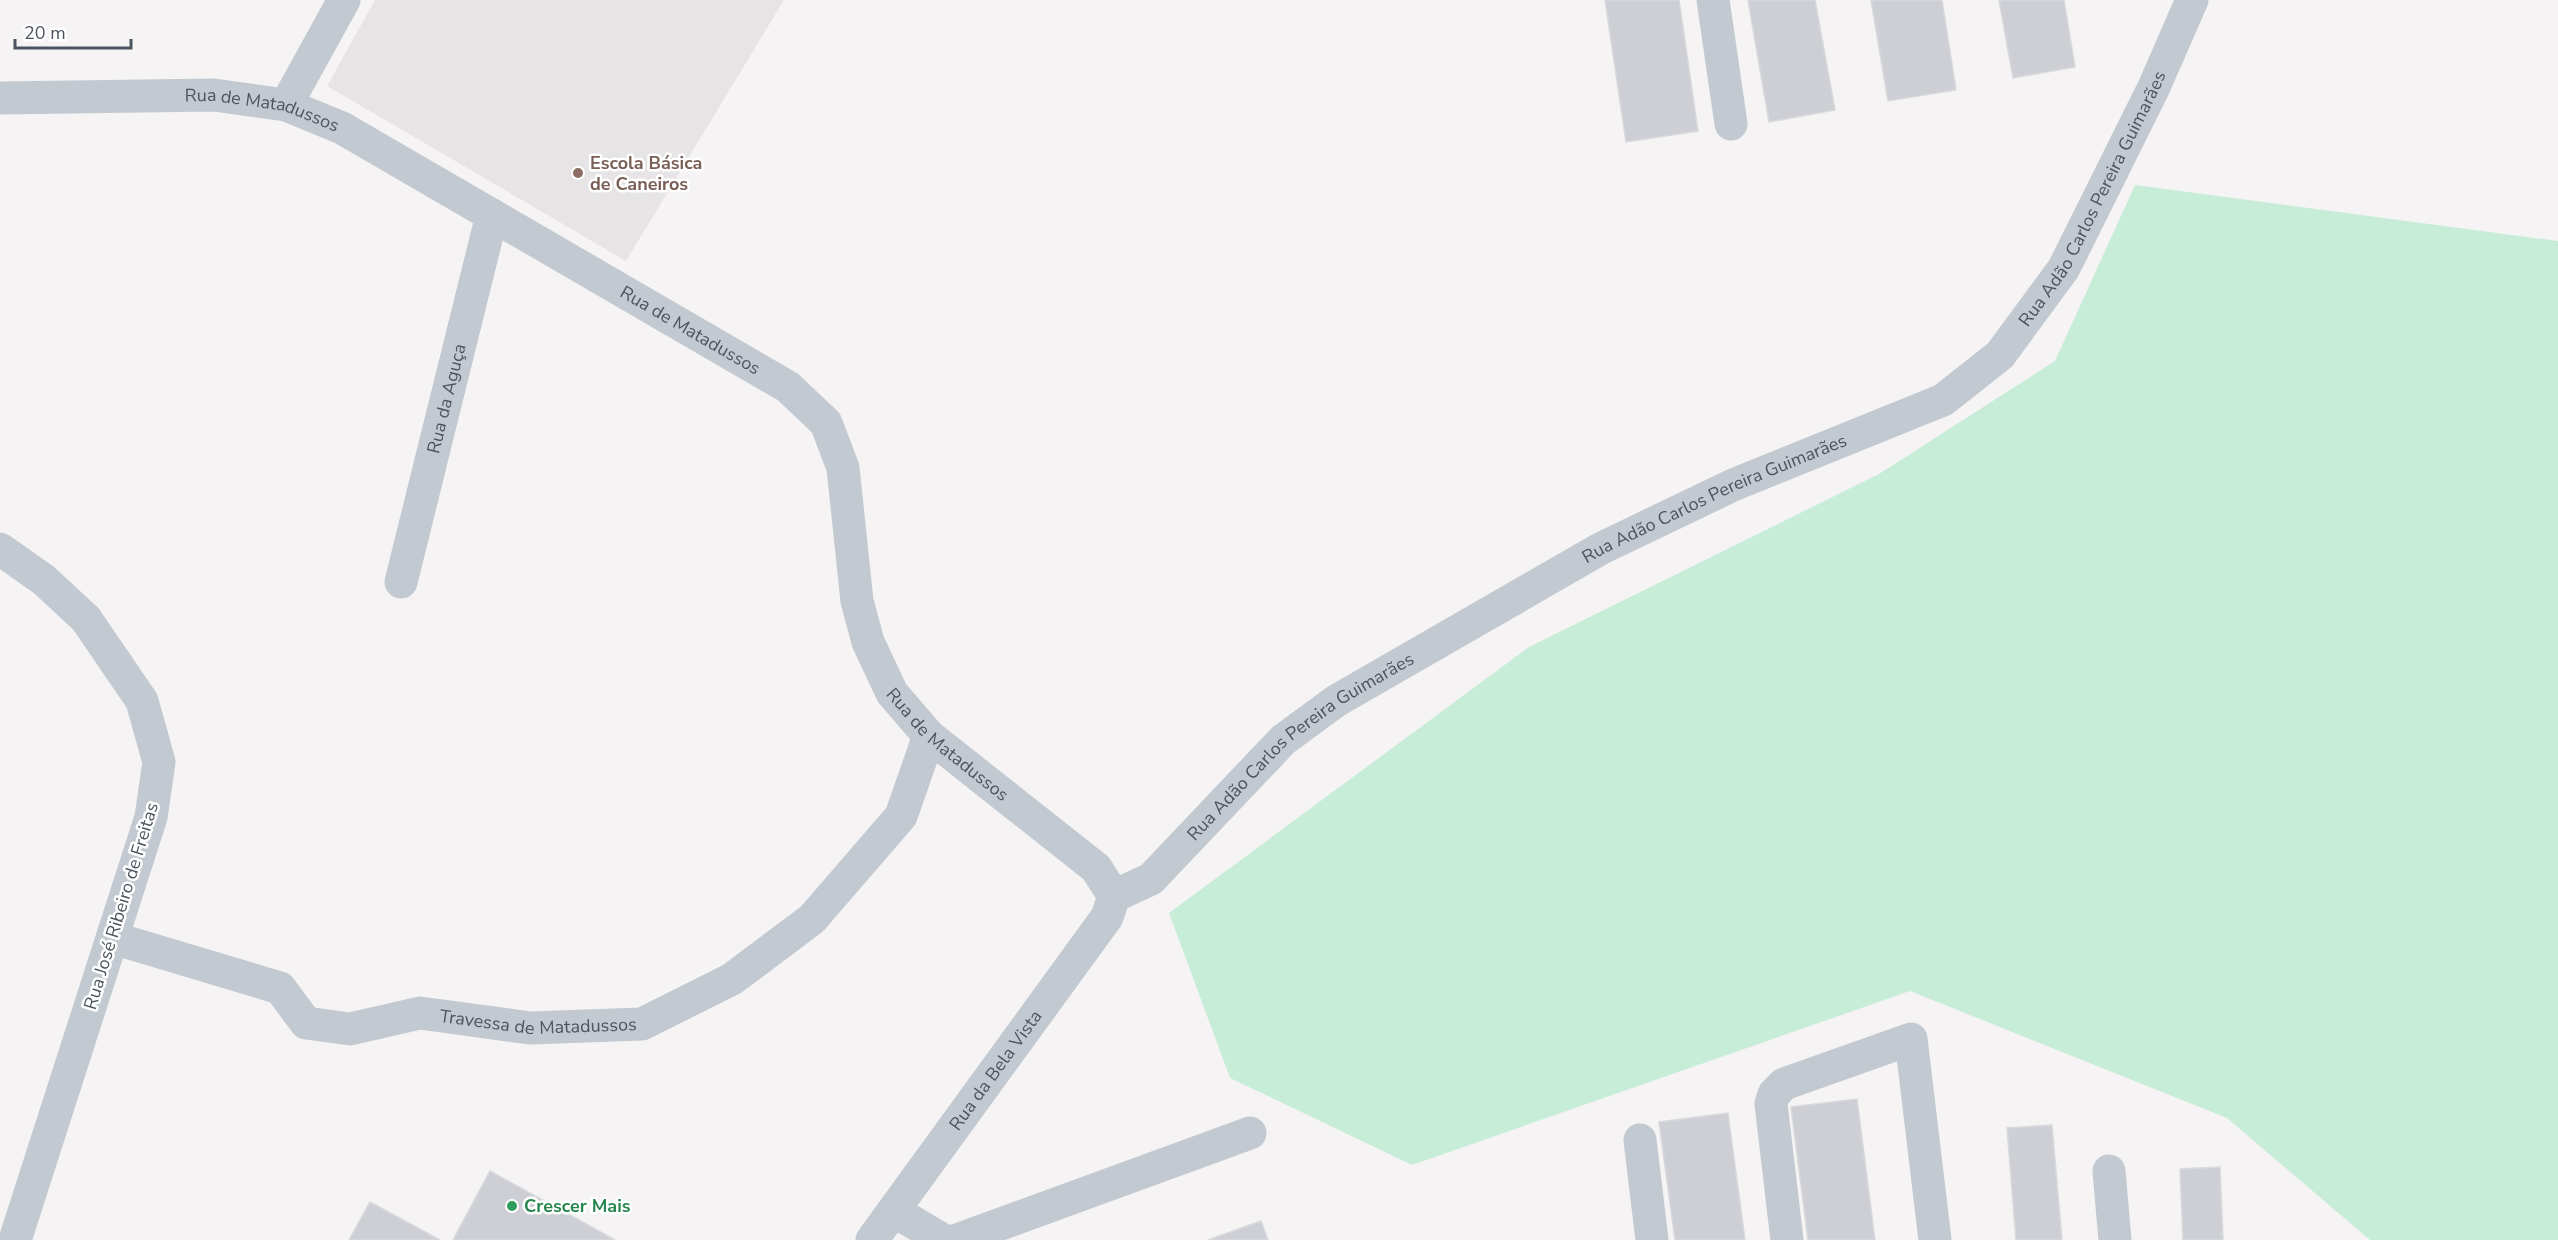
<svg xmlns="http://www.w3.org/2000/svg" width="2558" height="1240" font-family="'Nunito Sans',sans-serif">
<style>
.education{fill:#e6e4e4}
.green{fill:#c7edd8}
.building{fill:#cdcfd4;stroke:#d7d9dd;stroke-width:1.5}
.lines{fill:none;stroke-linecap:round;stroke-linejoin:round}
.minor{stroke:#c2c9d0;stroke-width:33}
.education-dot{fill:#8d6e63;stroke:#fff;stroke-width:2}
.leisure-dot{fill:#2e9e5b;stroke:#fff;stroke-width:2}
.labels{text-anchor:middle;stroke-width:5;stroke-linejoin:round;paint-order:stroke}
.street-label{font-size:18px;fill:#4c545f;stroke:#fff}
.education-label{font-size:18px;font-weight:bold;fill:#785e54;stroke:#fff;text-anchor:start}
.leisure-label{font-size:18px;font-weight:bold;fill:#27864d;stroke:#fff;text-anchor:start}
</style>
<rect width="100%" height="100%" fill="#f5f3f3"/>
<!-- education -->
<path class="education" d="M375,0H784L626,261L327,86Z"/>
<!-- green -->
<path class="green" d="M2135,185L2558,241V1240H2370L2227,1118L1910,991L1412,1165L1230,1078L1169,913L1529,647L1879,474L2055,361Z"/>
<!-- building -->
<path class="building" d="M1605,0H1679L1698,131L1626,142Z
M1748,0H1815L1835,110L1769,122Z
M1871,0H1942L1956,90L1888,101Z
M1999,0H2064L2075,67L2013,78Z
M1857,1099L1875,1240H1808L1791,1107Z
M1728,1113L1745,1240H1675L1659,1122Z
M2052,1125L2062,1240H2016L2007,1128Z
M2220,1167L2223,1240H2183L2180,1169Z
M490,1171L615,1240H453Z
M370,1202L440,1240H349Z
M1261,1221L1268,1240H1208Z"/>
<g class="lines">
<!-- minor -->
<g class="minor">
<path d="M1713,0L1731,124"/>
<path id="s1" d="M0,98L214,95L286,105L342,128L788,387L826,423L843,468L857,601L868,642L892,693L929,736L1096,868L1114,896"/>
<path d="M286,105L344,0"/>
<path d="M0,549L44,580L86,619L142,701L159,762L151,817L15,1240"/>
<path id="s2" d="M401,582L492,215"/>
<path id="s3" d="M1114,896L1151,879L1283,740L1336,701L1600,549L1733,485L1943,400L2000,355L2064,268L2154,87L2192,0"/>
<path id="s4" d="M113,938L280,988L306,1023L350,1029L420,1013L530,1028L642,1024L732,979L812,919L901,816L929,736"/>
<path d="M1640,1140L1652,1240"/>
<path d="M2109,1171L2115,1240"/>
<path d="M894,1211L943,1240"/>
<path id="s5" d="M872,1240L1107,917L1114,896"/>
<path d="M957,1240L1250,1133"/>
<path d="M1787,1240L1771,1104L1774,1094L1784,1084L1911,1039L1935,1240"/>
</g>
</g>
<!-- markers -->
<circle class="education-dot" cx="578" cy="173" r="6"/>
<circle class="leisure-dot" cx="512" cy="1206" r="6"/>
<g class="labels">
<!-- street labels -->
<g class="street-label">
<text dy="6" stroke="none"><textPath href="#s1" startOffset="264">Rua de Matadussos</textPath></text>
<text dy="6" stroke="none"><textPath href="#s3" startOffset="1232">Rua Adão Carlos Pereira Guimarães</textPath></text>
<text dy="6" stroke="none"><textPath href="#s1" startOffset="750">Rua de Matadussos</textPath></text>
<text dy="6" stroke="none"><textPath href="#s2" startOffset="189">Rua da Aguça</textPath></text>
<text dy="6" stroke="none"><textPath href="#s3" startOffset="728">Rua Adão Carlos Pereira Guimarães</textPath></text>
<text dy="6" stroke="none"><textPath href="#s1" startOffset="1272">Rua de Matadussos</textPath></text>
<text dy="6" stroke="none"><textPath href="#s3" startOffset="242">Rua Adão Carlos Pereira Guimarães</textPath></text>
<text transform="translate(121 906) rotate(-73)" y="6">Rua José Ribeiro de Freitas</text>
<text dy="6" stroke="none"><textPath href="#s4" startOffset="453">Travessa de Matadussos</textPath></text>
<text dy="6" stroke="none"><textPath href="#s5" startOffset="210">Rua da Bela Vista</textPath></text>
</g>
<!-- education labels -->
<g class="education-label">
<text x="590" y="169">Escola Básica<tspan x="590" dy="21">de Caneiros</tspan></text>
</g>
<!-- leisure labels -->
<g class="leisure-label">
<text x="524" y="1212">Crescer Mais</text>
</g>
</g>
<!-- scale -->
<path d="M15 39v9h116v-9" fill="none" stroke="#4c545f" stroke-width="3"/>
<text x="24" y="39" font-size="18" fill="#4c545f" stroke="#ffffff" stroke-width="4.5" paint-order="stroke">20 m</text>
</svg>
